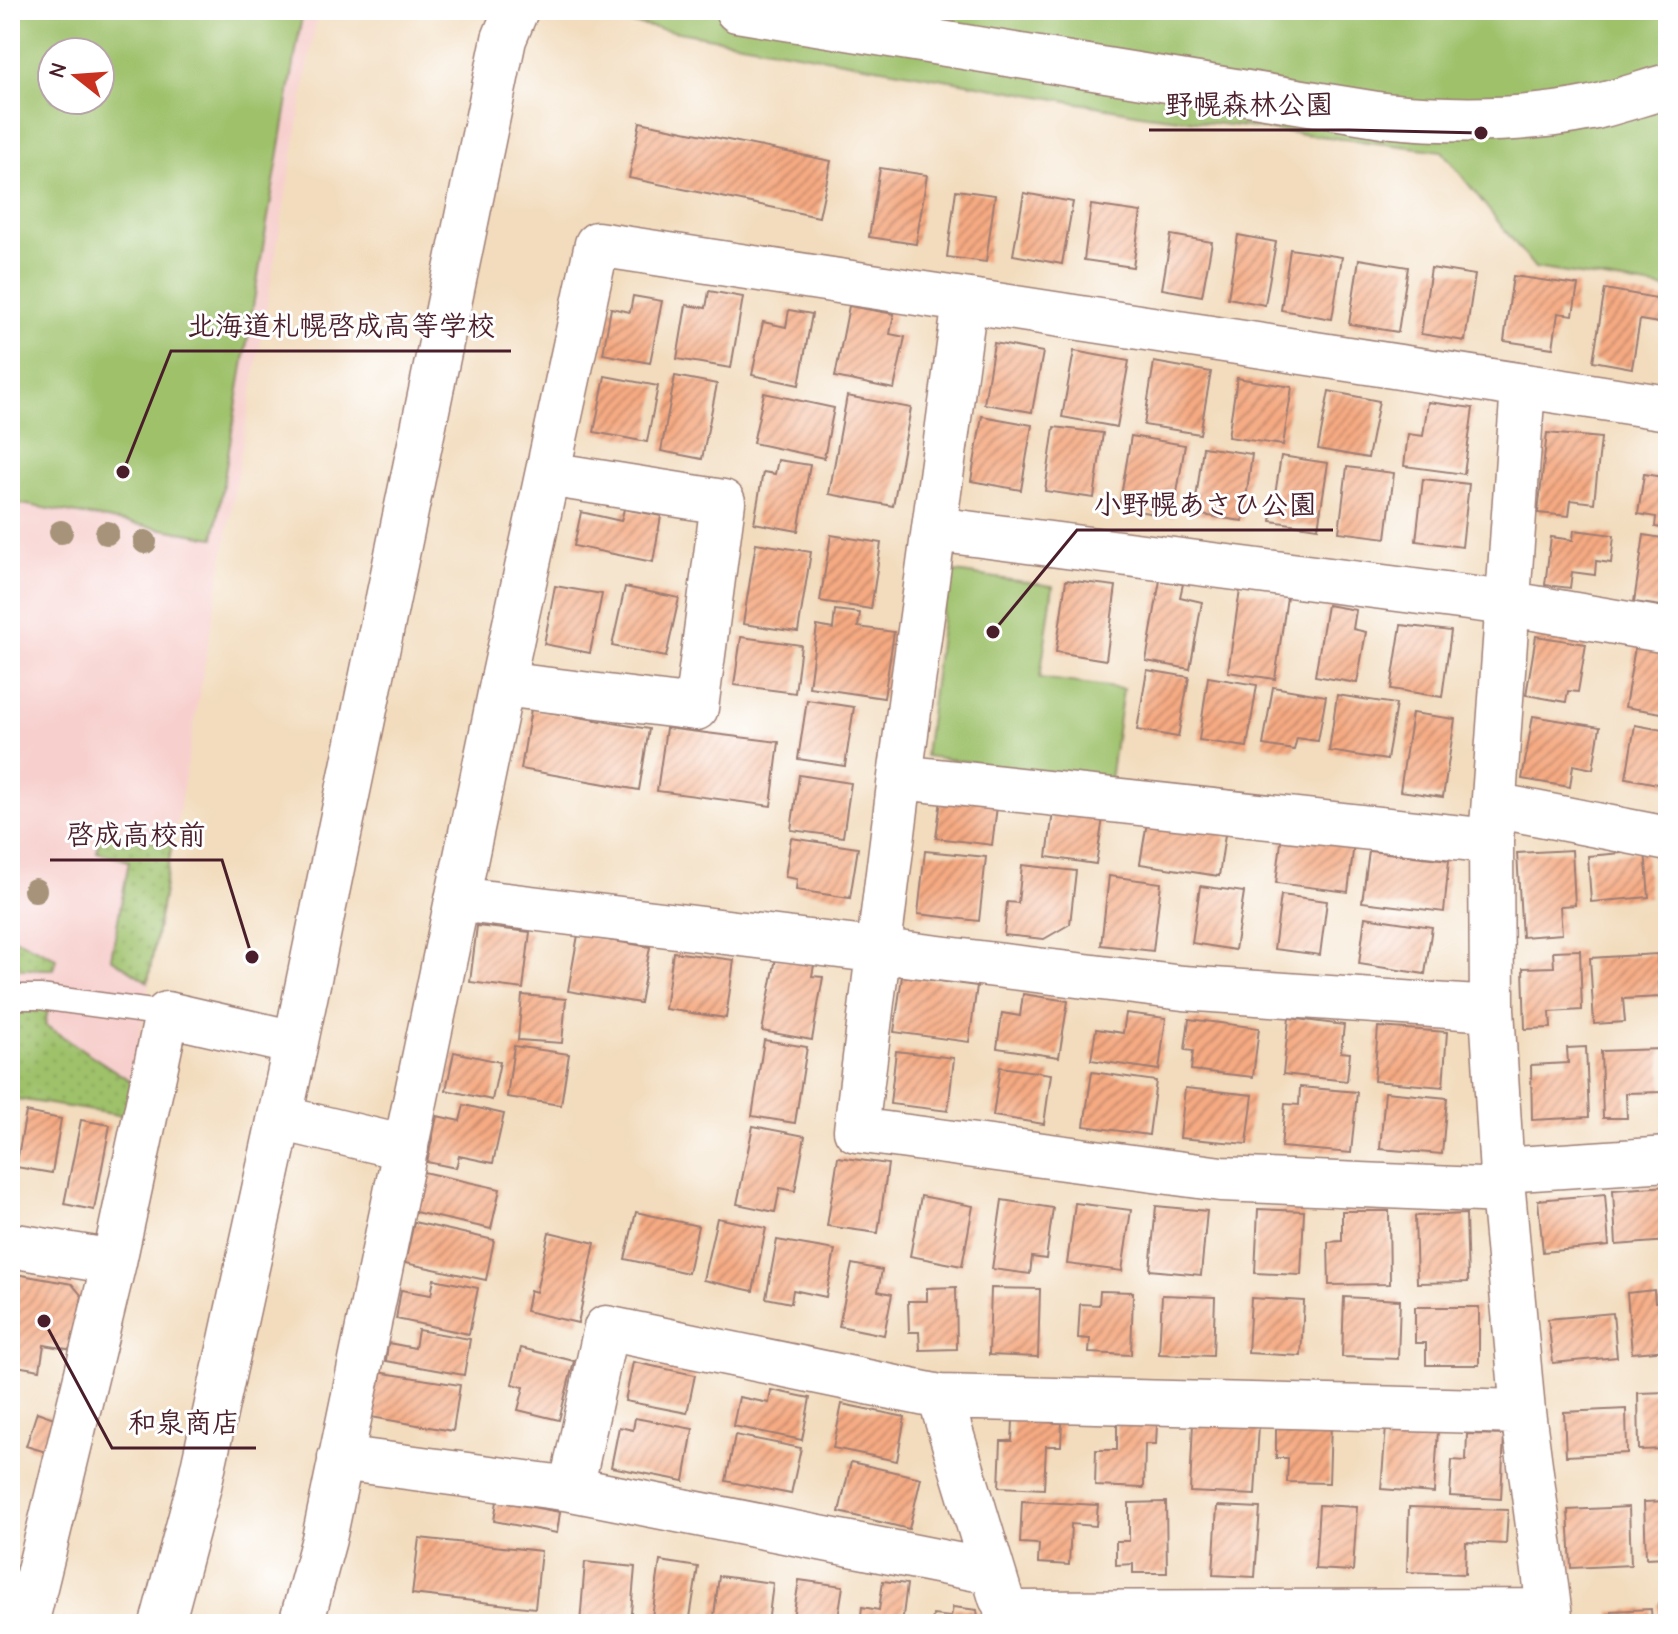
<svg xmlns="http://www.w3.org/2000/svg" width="1678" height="1634" font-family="'Comic Neue','Klee One',sans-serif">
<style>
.built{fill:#f7d0ce;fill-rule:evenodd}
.grass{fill:url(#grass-dots);stroke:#74704a;stroke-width:2}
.park{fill:#9ec16a;stroke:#74704a;stroke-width:2;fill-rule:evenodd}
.building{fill:url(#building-hatch)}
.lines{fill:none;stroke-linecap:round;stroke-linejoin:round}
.lane-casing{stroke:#9e7e74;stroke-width:27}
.street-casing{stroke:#9e7e74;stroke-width:47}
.secondary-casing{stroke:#9e7e74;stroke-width:47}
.lane{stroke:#fff;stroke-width:24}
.street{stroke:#fff;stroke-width:44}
.secondary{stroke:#fff;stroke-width:44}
.tree{fill:#a69379}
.leader{fill:none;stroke:#4a1f2b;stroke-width:3}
.callout-dot{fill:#4a1f2b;stroke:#fff;stroke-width:3}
.callout-label{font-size:28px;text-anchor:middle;font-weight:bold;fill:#4a1f2b;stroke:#fff;stroke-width:6;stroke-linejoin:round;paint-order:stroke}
</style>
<defs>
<pattern id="grass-dots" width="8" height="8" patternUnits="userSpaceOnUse" patternTransform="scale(2)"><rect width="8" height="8" fill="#9ec16a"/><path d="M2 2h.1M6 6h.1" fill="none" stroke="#8aa55c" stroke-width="1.8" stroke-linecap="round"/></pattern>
<pattern id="building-hatch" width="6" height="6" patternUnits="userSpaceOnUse" patternTransform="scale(2)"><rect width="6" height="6" fill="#f5aa82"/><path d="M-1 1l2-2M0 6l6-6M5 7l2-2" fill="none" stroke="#c88a6b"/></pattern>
</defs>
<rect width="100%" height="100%" fill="#fff"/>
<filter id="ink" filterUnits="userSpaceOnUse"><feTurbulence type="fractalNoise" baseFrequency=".0125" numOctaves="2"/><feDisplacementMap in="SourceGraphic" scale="16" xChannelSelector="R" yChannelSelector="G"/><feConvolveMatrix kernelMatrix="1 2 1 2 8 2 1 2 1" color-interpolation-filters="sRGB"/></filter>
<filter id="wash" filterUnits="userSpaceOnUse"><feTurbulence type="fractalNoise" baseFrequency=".006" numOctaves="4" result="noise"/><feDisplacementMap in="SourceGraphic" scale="32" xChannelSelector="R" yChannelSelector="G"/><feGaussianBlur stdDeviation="1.8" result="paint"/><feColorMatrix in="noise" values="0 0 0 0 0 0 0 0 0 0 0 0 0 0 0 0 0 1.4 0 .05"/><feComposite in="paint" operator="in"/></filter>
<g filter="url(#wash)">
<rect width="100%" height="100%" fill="#f2dcbd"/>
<!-- built -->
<path class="built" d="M10,10H318L126,1116L10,1098ZM52,52H100V100H52Z"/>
<!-- grass -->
<path class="grass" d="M101,831L172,844L148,982L111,958L129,861L97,852Z
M10,936L56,958L54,969H10Z
M49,1004L45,1025L132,1082L126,1116L10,1098V1007Z"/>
<!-- park -->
<path class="park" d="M10,10H303L214,538L10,502ZM52,52H100V100H52Z
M554,10H1668V289L1535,268L1442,151L1147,115Z
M948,571L1053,586L1040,678L1123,689L1110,780L925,756Z"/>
<g id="blocks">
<!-- building -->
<path class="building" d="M640,122L831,161L819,217L629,178Z
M880,168L927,175L916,244L869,237Z
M956,190L995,195L986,262L947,257Z
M1024,193L1073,202L1062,264L1013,255Z
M1091,205L1141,212L1133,267L1084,260Z
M1171,235L1212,242L1202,296L1162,289Z
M1238,235L1276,242L1265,305L1228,298Z
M1290,249L1342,257L1332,319L1281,310Z
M1359,259L1408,267L1398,332L1349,324Z
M1431,268L1475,275L1465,341L1421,334Z
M1513,276L1578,285L1573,315L1558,313L1553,348L1504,341Z
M1605,289L1668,300L1665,324L1640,320L1632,368L1593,361Z
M709,291L743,297L731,368L677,359L686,305L706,308Z
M633,296L662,301L650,363L603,354L611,308L630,312Z
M849,306L894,314L890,334L905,337L894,389L835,377Z
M789,310L812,314L799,385L752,375L763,322L786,327Z
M994,343L1043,352L1032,412L984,404Z
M1074,351L1129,361L1117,427L1062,417Z
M1154,362L1211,372L1200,434L1144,425Z
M605,376L658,386L647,442L594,432Z
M675,376L717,384L702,459L661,451Z
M1237,378L1292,387L1283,445L1228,437Z
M1329,391L1379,401L1368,458L1318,449Z
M764,393L834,408L824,458L753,443Z
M847,396L911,408L893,506L829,494Z
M1428,402L1473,408L1464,474L1404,466L1408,434L1423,436Z
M982,416L1032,425L1021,490L971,481Z
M1054,427L1103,433L1094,498L1045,491Z
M1547,433L1601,438L1594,503L1571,500L1569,516L1538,513Z
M1131,436L1185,445L1173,517L1119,508Z
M1203,447L1252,454L1243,521L1194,514Z
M1281,456L1328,463L1318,528L1271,521Z
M778,460L810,465L798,531L754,523L763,472L775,474Z
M1666,465H1668V529L1655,527L1656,517L1638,514L1644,474L1664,477Z
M1347,467L1394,473L1386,538L1339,532Z
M1423,479L1469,484L1462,547L1416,541Z
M624,509L661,516L653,562L574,546L581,512L621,521Z
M1574,530L1614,535L1611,563L1596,561L1595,575L1572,572L1570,588L1545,585L1551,537L1573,540Z
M831,535L881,543L871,609L820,601Z
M1644,535L1668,539V607L1634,602Z
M756,543L811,552L798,632L743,624Z
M1066,580L1116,586L1106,660L1056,652Z
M1160,580L1183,584L1180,597L1202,602L1190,669L1146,661Z
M555,586L602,594L590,653L544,644Z
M625,587L679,598L666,657L612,646Z
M1240,590L1287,597L1275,679L1228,672Z
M1327,605L1356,610L1353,629L1366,632L1357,683L1315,676Z
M835,610L860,613L858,627L894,632L884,698L809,687L817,626L833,629Z
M1401,625L1451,631L1442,697L1391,689Z
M1536,636L1586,644L1578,692L1568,691L1566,702L1526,695Z
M741,637L801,645L795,693L734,685Z
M1635,647L1668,652V714L1625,707Z
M1147,670L1189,677L1178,737L1137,730Z
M1208,677L1257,685L1247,747L1199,740Z
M1273,687L1326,696L1318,741L1297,738L1294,750L1263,745Z
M1337,695L1396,704L1387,760L1329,751Z
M807,700L854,707L845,766L798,759Z
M531,709L649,729L639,790L521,769Z
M1412,713L1455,719L1443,797L1400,791Z
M1533,716L1600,727L1593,769L1573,765L1570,787L1522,779Z
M1635,725L1668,731V786L1626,778Z
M666,728L779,742L771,806L657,791Z
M799,775L851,783L843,837L791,830Z
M942,792L998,799L992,845L936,838Z
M1054,804L1104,811L1096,864L1047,857Z
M1148,816L1226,828L1219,876L1140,864Z
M1282,834L1354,843L1348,892L1276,883Z
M791,838L858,848L850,898L796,890L797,879L785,877Z
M1572,850L1575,905L1560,906L1562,934L1522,937L1517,853Z
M925,851L986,857L979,921L918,914Z
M1369,851L1449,860L1444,912L1362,902Z
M1645,851L1649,897L1591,902L1588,856Z
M1022,865L1076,871L1070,924L1044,939L1004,935L1007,902L1018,903Z
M1109,876L1161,883L1153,951L1101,945Z
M1200,886L1244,892L1235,950L1192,943Z
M1281,895L1327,901L1320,955L1274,949Z
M1365,917L1432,927L1425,974L1359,964Z
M477,926L530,932L523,989L470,982Z
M578,935L650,947L640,1003L568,991Z
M1580,950L1582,1010L1550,1012L1551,1028L1525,1029L1523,968L1554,967L1553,951Z
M673,952L734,960L726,1018L665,1009Z
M1657,954L1660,997L1623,999L1625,1022L1594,1024L1590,958Z
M776,958L814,965L812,976L823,977L812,1040L762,1031Z
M902,976L977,986L969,1042L894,1032Z
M1023,994L1068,1001L1059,1057L997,1048L1002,1013L1020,1016Z
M522,995L566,999L562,1043L518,1040Z
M1126,1013L1166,1018L1159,1070L1091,1060L1096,1029L1123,1033Z
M1289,1018L1344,1025L1341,1052L1350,1053L1347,1081L1283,1074Z
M1189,1019L1259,1028L1253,1077L1191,1070L1193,1051L1185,1050Z
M1378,1027L1447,1032L1443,1087L1374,1081Z
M764,1040L807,1047L795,1123L752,1116Z
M514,1046L569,1054L561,1105L507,1097Z
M1586,1047L1589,1117L1532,1120L1531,1065L1568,1063L1567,1048Z
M1661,1049L1662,1092L1626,1093L1627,1118H1603L1601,1051Z
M896,1051L954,1058L948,1111L890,1104Z
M454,1052L500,1062L492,1100L446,1090Z
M1000,1067L1051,1074L1044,1124L993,1116Z
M1092,1072L1156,1081L1149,1135L1084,1126Z
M1300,1087L1357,1092L1351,1153L1281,1147L1285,1104L1299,1105Z
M1185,1088L1253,1095L1247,1144L1180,1138Z
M1385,1092L1447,1098L1442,1154L1380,1149Z
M464,1105L504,1114L493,1163L459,1156L456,1168L427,1162L437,1116L460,1121Z
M10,1111L16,1112L12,1138H10Z
M26,1112L61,1119L52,1173L16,1167Z
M81,1120L110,1125L94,1210L64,1204Z
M753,1126L805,1136L795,1191L780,1188L775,1212L737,1204Z
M838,1157L888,1164L878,1233L827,1226Z
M423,1172L500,1189L491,1229L415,1212Z
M1668,1186V1241L1616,1245L1613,1190Z
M1605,1194L1609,1246L1543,1252L1538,1200Z
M921,1196L973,1206L962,1266L910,1256Z
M1002,1200L1053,1208L1046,1259L1032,1257L1030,1274L992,1269Z
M1075,1203L1131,1210L1122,1271L1067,1264Z
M1156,1206L1207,1211L1201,1275L1150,1270Z
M1258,1209L1304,1211L1301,1275L1255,1273Z
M1342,1211H1389L1390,1284L1329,1285L1328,1242L1342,1241Z
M636,1212L698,1226L688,1273L625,1259Z
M1466,1214L1468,1282L1417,1283L1415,1216Z
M717,1218L766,1228L753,1291L703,1280Z
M414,1222L494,1240L486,1280L405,1263Z
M549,1232L595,1243L578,1323L526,1311L530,1290L536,1292Z
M777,1240L835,1250L826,1297L793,1290L791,1303L766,1298Z
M852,1264L882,1270L878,1291L892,1294L884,1335L839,1326Z
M10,1273L72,1284L82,1296L73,1350L44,1345L40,1370L10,1365Z
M434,1279L478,1288L469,1334L396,1319L401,1290L431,1295Z
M956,1287L957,1349L920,1350L919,1332H909L908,1301H927V1288Z
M991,1288L1040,1289L1038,1357L989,1355Z
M1654,1290L1655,1302L1668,1301V1350L1632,1353L1627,1293Z
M1100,1291L1133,1292L1131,1355L1089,1353L1090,1339L1078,1338L1080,1304L1099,1305Z
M1162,1295L1215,1297L1213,1356L1159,1354Z
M1344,1297L1400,1300L1398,1359L1342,1357Z
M1251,1298L1304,1301L1301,1356L1248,1353Z
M1415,1307H1479V1365H1426V1343H1415Z
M1613,1313L1617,1357L1553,1363L1548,1319Z
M418,1330L470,1339L464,1375L386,1361L388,1343L415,1348Z
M521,1348L574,1361L559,1420L518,1410L524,1387L512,1384Z
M633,1362L695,1375L687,1413L625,1401Z
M377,1372L460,1385L453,1431L371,1417Z
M771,1390L810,1398L802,1440L733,1426L739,1397L769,1403Z
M1668,1392V1449L1639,1450L1638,1393Z
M842,1404L905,1417L897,1461L833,1448Z
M1626,1409L1627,1453L1566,1456L1564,1412Z
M37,1412L57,1419L46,1452L26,1446Z
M635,1418L693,1429L684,1481L611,1467L619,1427L633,1430Z
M1013,1420L1062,1423L1061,1446H1046L1044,1489L999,1487L1001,1441H1012Z
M1193,1422L1259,1425L1255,1495L1190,1492Z
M1276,1422L1331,1423L1329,1483L1287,1482L1288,1458H1276Z
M1117,1424H1157L1156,1444H1145L1144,1488L1095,1486L1096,1450H1117Z
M1386,1427L1438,1430L1434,1493L1381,1489Z
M1467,1434L1504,1435L1501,1499L1450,1496L1452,1460L1466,1461Z
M735,1435L801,1448L791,1494L726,1481Z
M851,1462L921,1478L909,1529L839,1512Z
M497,1501L560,1512L557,1533L494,1521Z
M1022,1501L1098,1505L1096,1526L1071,1524L1069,1565L1038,1563L1039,1544L1020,1543Z
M1667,1501L1668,1557L1646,1558L1644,1502Z
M1166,1502L1167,1573H1133V1564L1116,1565V1541H1129V1503Z
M1319,1505L1357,1507L1353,1571L1315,1569Z
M1217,1506L1260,1508L1255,1577L1213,1575Z
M1409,1507L1508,1510L1506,1544L1466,1542L1465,1574L1407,1572Z
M1629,1507L1631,1565L1571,1568L1568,1510Z
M419,1538L541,1551L535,1608L412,1594Z
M660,1561L698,1567L689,1624H651Z
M585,1562L635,1567L630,1624H580Z
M719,1576L773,1583L768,1624H713Z
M799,1580L843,1586L837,1624H792Z
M883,1581L907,1584L902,1624H860L862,1607L879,1610Z
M1668,1603V1624H1659L1658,1604Z
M953,1607L977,1610L979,1624H932L933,1615L951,1617Z
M1651,1609L1652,1624H1586V1622L1611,1620V1611Z"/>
</g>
</g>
<g filter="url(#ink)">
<use href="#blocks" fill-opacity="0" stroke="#9e7e74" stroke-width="2"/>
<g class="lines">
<!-- lane casing -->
<g class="lane-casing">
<path id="lane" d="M10,997H40L167,1014"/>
</g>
<!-- street casing -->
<g class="street-casing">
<path id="street" d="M965,301L900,777L856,1130L1221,1179L1503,1191
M1523,386L1491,841L1492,1009L1503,1191L1523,1412L1551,1624
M935,529L1506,603L1668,631
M502,684L696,708L723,502L548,474
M900,777L1491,841
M1494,805L1668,839
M457,899L1183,988L1492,1009
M280,1118L406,1148
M1502,1170L1668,1159
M10,1245L114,1262
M940,1397L1001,1598
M340,1458L571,1489L992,1572
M571,1489L606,1328L940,1397L1523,1412
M1006,1613L1549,1611
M26,1624L114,1262L167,1014L295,1043
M301,1624L324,1539L502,684L597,244L1668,408"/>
</g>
<!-- secondary casing -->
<g class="secondary-casing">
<path id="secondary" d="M737,10L1383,115C1453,122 1522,122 1591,108C1617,102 1643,93 1668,86
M162,1624L199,1486L288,1080L504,39L516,10"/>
</g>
<!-- lane -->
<use href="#lane" class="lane"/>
<!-- street -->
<use href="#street" class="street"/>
<!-- secondary -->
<use href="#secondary" class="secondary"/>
</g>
<!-- trees -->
<g class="tree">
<circle cx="61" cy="532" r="12"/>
<circle cx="107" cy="533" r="12"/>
<circle cx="145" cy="542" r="12"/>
<circle cx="35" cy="890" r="12"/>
</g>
</g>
<!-- callouts -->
<path class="leader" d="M1481 133L1349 130H1149M123 472L171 351H511M993 632L1077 530H1333M252 957L222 860H50M44 1321L112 1448H256"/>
<g class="callout-dot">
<circle cx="1481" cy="133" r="8"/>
<circle cx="123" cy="472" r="8"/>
<circle cx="993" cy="632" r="8"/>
<circle cx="252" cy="957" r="8"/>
<circle cx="44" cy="1321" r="8"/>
</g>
<g class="callout-label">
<text x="1249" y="114">野幌森林公園</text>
<text x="341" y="335">北海道札幌啓成高等学校</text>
<text x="1205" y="514">小野幌あさひ公園</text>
<text x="136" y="844">啓成高校前</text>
<text x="184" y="1432">和泉商店</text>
</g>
<!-- margin -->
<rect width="1678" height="1634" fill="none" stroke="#fff" stroke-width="40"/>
<!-- north arrow -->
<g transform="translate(76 76) rotate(287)"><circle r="38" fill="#ffffff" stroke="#b7a5aa" stroke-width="2"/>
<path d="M0-6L14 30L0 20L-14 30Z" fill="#c8321e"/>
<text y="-12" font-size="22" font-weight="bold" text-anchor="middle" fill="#4a1f2b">N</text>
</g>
</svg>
